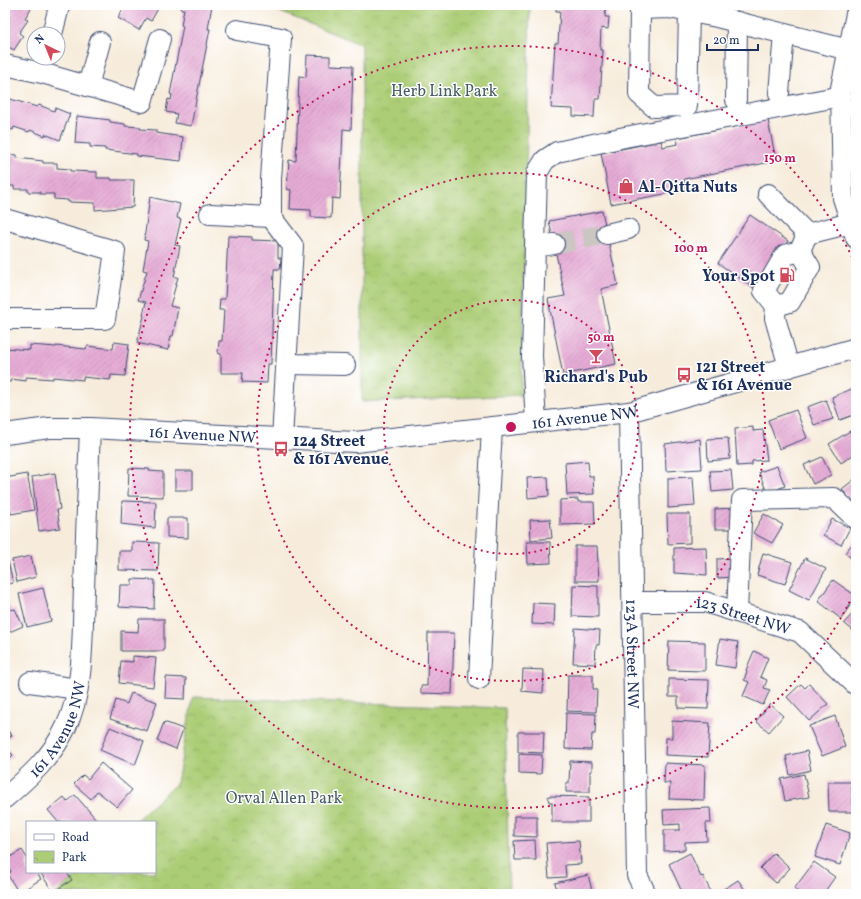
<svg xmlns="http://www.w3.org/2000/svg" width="861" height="899" font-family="Vollkorn,serif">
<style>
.park{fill:url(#park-crowns);stroke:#647e6a}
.building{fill:url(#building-hatch)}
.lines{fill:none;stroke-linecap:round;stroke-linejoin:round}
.minor-tunnel{stroke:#cbc6c2;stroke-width:20;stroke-dasharray:20 10;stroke-linecap:butt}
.minor-casing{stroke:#3c4b71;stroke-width:22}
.minor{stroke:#fff;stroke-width:20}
.ring{fill:none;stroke:#c2185b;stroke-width:2;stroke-dasharray:2 4}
.labels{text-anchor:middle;stroke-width:3;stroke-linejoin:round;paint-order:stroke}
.park-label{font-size:16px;fill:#465e65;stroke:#fff}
.poi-label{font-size:16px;font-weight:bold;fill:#1b2f5e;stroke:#fff;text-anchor:start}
.street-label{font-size:16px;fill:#1b2f5e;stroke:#fff}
.centre{fill:#c2185b;stroke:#fff;stroke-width:2}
.ring-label{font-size:12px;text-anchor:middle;font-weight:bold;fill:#c2185b;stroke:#fff;stroke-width:3;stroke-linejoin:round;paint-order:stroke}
</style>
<defs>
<pattern id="park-crowns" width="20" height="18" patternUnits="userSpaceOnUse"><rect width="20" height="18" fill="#accd76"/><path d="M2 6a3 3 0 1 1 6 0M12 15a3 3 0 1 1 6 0" fill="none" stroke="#93b068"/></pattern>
<pattern id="building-hatch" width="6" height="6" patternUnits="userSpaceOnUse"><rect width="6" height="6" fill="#e6acd6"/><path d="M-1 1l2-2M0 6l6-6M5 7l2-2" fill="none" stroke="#c594ba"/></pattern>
</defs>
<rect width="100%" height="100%" fill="#fff"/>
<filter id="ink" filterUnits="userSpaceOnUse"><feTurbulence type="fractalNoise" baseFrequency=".025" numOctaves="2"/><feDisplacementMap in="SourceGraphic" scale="8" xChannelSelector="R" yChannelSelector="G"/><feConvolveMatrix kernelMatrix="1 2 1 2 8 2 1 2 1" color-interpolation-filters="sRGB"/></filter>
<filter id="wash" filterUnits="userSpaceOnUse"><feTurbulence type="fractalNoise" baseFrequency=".012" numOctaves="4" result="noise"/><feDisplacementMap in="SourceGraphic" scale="16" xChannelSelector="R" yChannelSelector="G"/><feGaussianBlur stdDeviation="0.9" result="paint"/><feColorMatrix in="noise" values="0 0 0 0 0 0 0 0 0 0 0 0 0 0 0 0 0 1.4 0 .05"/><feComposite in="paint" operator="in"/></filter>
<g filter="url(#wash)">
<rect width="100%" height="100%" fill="#f7ecdb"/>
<!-- park -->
<path class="park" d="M263,5H530L521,395L362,402V45Z
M193,697L505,708L509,894H56L80,872H155V822H134L177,783Z"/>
<g id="blocks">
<!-- building -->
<path class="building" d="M5,5H33L25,18L28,20L19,33L23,36L14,50L5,45Z
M125,5H160L151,21L146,18L139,30L118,18Z
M182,5H212L208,29H210L191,126L175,123L177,114L166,112L168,99L171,100L172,95L170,94L183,26L181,25L184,9H181Z
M556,5H606L605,17H609L608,29L601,28L600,50H603L600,99H595L594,117L573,116V109L551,108L555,43H558L560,11H556Z
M307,55L330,56V65L353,66L351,130L343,129L340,199L332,198L331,218L311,217V210L290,209L291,190L287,189L289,160L296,161L299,76L306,77Z
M7,98L37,107L39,105L54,111L55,108L70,114L60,140L45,134V136L30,130L29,132L14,127L13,130L5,127V100Z
M77,116L110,120V122L125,124V126L140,127V129L156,130V133L183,137L181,161L137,156V154L105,150V148L90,147V144L75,143Z
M768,120L776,161L684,179L686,190L611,204L601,153L661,141L663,147L678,144L677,138Z
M5,154L17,155V158L43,161V163H57V168L70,169V171L97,172V178H111V180H134L133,207L95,210V203L68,202V200L54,199V194H40V192H28V189H14V186H5Z
M150,197L180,204L177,218L181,219L175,245L180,246L174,277H178L170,306L178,308L173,336H171L168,350L137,343L144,316L143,315L146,302L138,300L147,271L143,270L148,241L144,240Z
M602,211L618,285L601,289L616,364L563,375L548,299L565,296L549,221Z
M750,215L788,241L755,289L718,263Z
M228,236L252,237V240L278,241V258H281L280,269H274L271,364H268L267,383L242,382L243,373H221V354L218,353L219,341H222L224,310H219L220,299H225Z
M114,342L129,344L125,376L111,375L110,380L83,377V380L53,377V379L26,377V381L11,379V382L5,381V348L30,350V345L56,347V346L86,349L87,346L113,349Z
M854,388L856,389V414L840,420L832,397Z
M826,400L833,419L814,425L807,407Z
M796,410L807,438L779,449L768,420Z
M753,427V431L763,430L767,460L752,461V465L737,466L735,429Z
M850,431L856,440V453L841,463L829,444Z
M728,438L730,459L708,461L707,439Z
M700,439L702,469L666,471L665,444Z
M822,457L831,475L813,484L804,465Z
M588,461L589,476H593L594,494L567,495L565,463Z
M777,466L785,486L767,493L759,472Z
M129,468L149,469V471L163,472V497L128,496Z
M731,470L733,490L712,492L710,471Z
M175,471H193V490H175Z
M55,473L60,509L57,510L60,528L39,531L32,477Z
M27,474L34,510L11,514L8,497L6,498L5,494V478Z
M548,477L549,496L528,498L527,478Z
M693,477L695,506L668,508V478Z
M856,478V508L842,489Z
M578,499V502H594L595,524L560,525V500Z
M122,501L156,502L155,528L121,524Z
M736,508V529H715V509Z
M667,514H690V543L668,544Z
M764,514L783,525L772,543L753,533Z
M167,518H188V538L167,537Z
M550,519L552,538L531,540L530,520Z
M832,519L850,528L841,545L823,535Z
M856,539V562L845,553Z
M132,542L159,543L158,571L119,570V551H132Z
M527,542H550L551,563L528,564Z
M575,546H597L599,581H575Z
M706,547L707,575L674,573V548Z
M763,553L792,562L785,584L757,575Z
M31,556L36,577L17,582L12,560Z
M737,558L736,577L717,578V559Z
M805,558L826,569L809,600L789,590Z
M8,561L13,583L5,585V562Z
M132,579L155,580L154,609L119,607L120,585H132Z
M833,580L856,596L841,619L818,601Z
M573,585L598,586V617L572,616Z
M43,588L51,621L27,627L19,594Z
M5,596L11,610L15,609L23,626L5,634Z
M533,603L555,604L554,625L532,624Z
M856,610V633L844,623Z
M139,619H164V651H121V631L138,632Z
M575,628L600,630L599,645H596L595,664L573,663Z
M428,633H454L452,694L421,693V686H427Z
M720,639L738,642L735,668L716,665Z
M669,641L705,642V671L668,670Z
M754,651L768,658L760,677L767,680L764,688L770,690L763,705L743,696L749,682L744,680L747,671L746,670Z
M133,656L156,658L153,687L119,683L121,661L133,662Z
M523,669L544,670L543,693L522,691Z
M568,675H593V689H597L596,712L567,711Z
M166,677L186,678L185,699L165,698Z
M669,679L709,680L708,709L678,708V697H669Z
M801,684L805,688L809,684L828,704L809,721L787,697Z
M131,693L157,702L147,731L110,719L116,700L127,704Z
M770,704L783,716L769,732L756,721Z
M566,713L596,714L595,734H592L591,750L565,749Z
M835,716L845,747L822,756L809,726Z
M672,721L710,723L708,757L665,755L666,738H672Z
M164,722L183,729L176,749L157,741Z
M110,727L144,741L135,765L100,750Z
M5,728L12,735L5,741Z
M518,732H544L543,753L518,752Z
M5,747L13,755L5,763Z
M807,751L811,770L790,775L786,756Z
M519,754L542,755L541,774L519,773Z
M570,761L592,762V771H590V792H566V783H569Z
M101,763L132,790L117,807L97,791L91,799L74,784L83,775L88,779Z
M665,763L705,765L704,800L669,799L670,783H664Z
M804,774L809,797L785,801L781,779Z
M828,782H851L854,812H829Z
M75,795L96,819L93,822H58L48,810L64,797L67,802Z
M548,796L589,797V822H552V802H549Z
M710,808L711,823H706L707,841L685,842V850L664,851V830H680V824L664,825L663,810Z
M514,816H537V837L514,836Z
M826,825L850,833L840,865L815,857Z
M535,840L536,860H515L514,841Z
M579,841L581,864L565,865L566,877L549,878L546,843Z
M22,850L27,858V872H36L41,879L19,893L7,874L11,872L5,860Z
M690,853L701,877L703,876L711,892L707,894H683L669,864Z
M774,853L790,868L776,883L760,868Z
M814,862L835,877L823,894H801L794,889Z
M40,872H66L72,880L53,892Z
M588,875L593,894H558L555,883Z
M738,880L748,894H723L721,891Z"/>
</g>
</g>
<g filter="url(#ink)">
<use href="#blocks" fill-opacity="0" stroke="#3c4b71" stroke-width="1"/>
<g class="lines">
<!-- minor-tunnel -->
<path class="minor-tunnel" d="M554,244L607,234"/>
<!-- minor casing -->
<g class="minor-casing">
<g id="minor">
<path d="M638,5L640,9L669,8L717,17L849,50"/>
<path d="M640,9L639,94L654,107L687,106L689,12"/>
<path d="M856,14L841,88L843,198L856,238"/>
<path d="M237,30L281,38L271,179V217L293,246L282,439"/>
<path d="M52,34L59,7"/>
<path d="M5,65L42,73L142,102L160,39"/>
<path d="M88,86L100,42"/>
<path d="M779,93L784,34"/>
<path d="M736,100L737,22"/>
<path d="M768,194L807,234L851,223"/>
<path d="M210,214L271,217"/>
<path d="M5,219L115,251L105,319H5"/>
<path d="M607,234L628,229"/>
<path d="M535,247L554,244"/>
<path d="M776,306L764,291L785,255L800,251"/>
<path d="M287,364L345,365"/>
<path d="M789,367L775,318L776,306L790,302L810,267L800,251L807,234"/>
<path id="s1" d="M629,412L637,875L646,894"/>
<path d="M536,422L532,356L537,173L545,160L557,152L625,137L842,96"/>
<path id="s2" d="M5,434L49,428H90L355,442L629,412L856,348"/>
<path id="s3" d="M633,602H705L800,632L856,685"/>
<path d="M737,612L742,500L834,498L856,519"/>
<path d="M479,679L492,427"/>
<path d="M30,682L77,689"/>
<path id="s4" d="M5,798C29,777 52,757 66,727C85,688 82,633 84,589C86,536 88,482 90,428"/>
</g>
</g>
<!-- minor -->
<use href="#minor" class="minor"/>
</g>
</g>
<!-- distance rings -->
<g class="ring">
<circle cx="511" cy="427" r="127"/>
<circle cx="511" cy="427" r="254"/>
<path d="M855 591A381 381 0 1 1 855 263"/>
</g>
<!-- icons -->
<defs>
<g id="shop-bare" transform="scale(1.2)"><path d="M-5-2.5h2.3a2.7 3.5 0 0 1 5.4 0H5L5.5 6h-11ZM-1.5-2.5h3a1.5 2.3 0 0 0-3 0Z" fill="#d1495b" stroke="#fff" stroke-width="2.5" paint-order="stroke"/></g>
<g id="fuel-bare" transform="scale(1.2)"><path d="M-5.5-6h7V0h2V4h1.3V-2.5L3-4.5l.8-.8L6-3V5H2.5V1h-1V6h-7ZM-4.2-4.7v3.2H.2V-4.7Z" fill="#d1495b" stroke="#fff" stroke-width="2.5" paint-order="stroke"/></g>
<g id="bar-bare" transform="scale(1.2)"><path d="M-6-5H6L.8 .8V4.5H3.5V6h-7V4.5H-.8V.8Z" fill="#d1495b" stroke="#fff" stroke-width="2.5" paint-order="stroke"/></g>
<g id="bus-bare" transform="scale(1.2)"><path d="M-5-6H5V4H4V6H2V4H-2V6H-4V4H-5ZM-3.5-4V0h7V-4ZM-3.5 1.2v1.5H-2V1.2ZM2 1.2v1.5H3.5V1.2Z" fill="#d1495b" stroke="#fff" stroke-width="2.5" paint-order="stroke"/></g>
</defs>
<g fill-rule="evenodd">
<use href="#shop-bare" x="626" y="186"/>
<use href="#fuel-bare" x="787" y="275"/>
<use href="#bar-bare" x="596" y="356"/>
<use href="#bus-bare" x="684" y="375"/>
<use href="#bus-bare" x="281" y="449"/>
</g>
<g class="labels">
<!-- park labels -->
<g class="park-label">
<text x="444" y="96">Herb Link Park</text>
<text x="284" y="803">Orval Allen Park</text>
</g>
<!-- poi labels -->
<g class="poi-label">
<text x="638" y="192">Al-Qitta Nuts</text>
<text x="775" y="281" text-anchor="end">Your Spot</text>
<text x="696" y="372">121 Street<tspan x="696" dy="18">&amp; 161 Avenue</tspan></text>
<text x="596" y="382" text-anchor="middle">Richard's Pub</text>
<text x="293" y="446">124 Street<tspan x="293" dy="18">&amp; 161 Avenue</tspan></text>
</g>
<!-- street labels -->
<g class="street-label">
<text dy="6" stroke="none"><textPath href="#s2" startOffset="582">161 Avenue NW</textPath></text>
<text dy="6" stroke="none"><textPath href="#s2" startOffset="198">161 Avenue NW</textPath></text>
<text dy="6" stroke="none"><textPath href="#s3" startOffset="112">123 Street NW</textPath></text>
<text dy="6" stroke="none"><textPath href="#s1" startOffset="242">123A Street NW</textPath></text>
<text dy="6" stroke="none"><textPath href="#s4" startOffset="89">161 Avenue NW</textPath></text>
</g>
</g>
<circle cx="511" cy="427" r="6" class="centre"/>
<g class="ring-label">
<text x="780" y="162">150 m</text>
<text x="691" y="252">100 m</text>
<text x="601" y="341">50 m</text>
</g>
<!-- margin -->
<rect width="861" height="899" fill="none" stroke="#fff" stroke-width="20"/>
<!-- legend -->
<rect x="26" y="821" width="130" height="52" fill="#ffffff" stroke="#a4acbf"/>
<rect x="34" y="834" width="20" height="6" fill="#ffffff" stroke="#a4acbf"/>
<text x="62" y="841" font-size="12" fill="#1b2f5e">Road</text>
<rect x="34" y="851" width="20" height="12" fill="url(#park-crowns)" stroke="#a4acbf"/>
<text x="62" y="861" font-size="12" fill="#1b2f5e">Park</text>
<!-- north arrow -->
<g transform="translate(46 46) rotate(317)"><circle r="19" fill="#ffffff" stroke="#a4acbf"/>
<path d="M0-3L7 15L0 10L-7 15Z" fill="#d1495b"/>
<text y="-6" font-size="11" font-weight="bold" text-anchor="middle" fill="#1b2f5e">N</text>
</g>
<!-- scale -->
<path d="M707 44v6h51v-6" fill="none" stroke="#1b2f5e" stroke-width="2"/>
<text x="713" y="44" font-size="12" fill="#1b2f5e" stroke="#ffffff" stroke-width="3" paint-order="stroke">20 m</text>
</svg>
